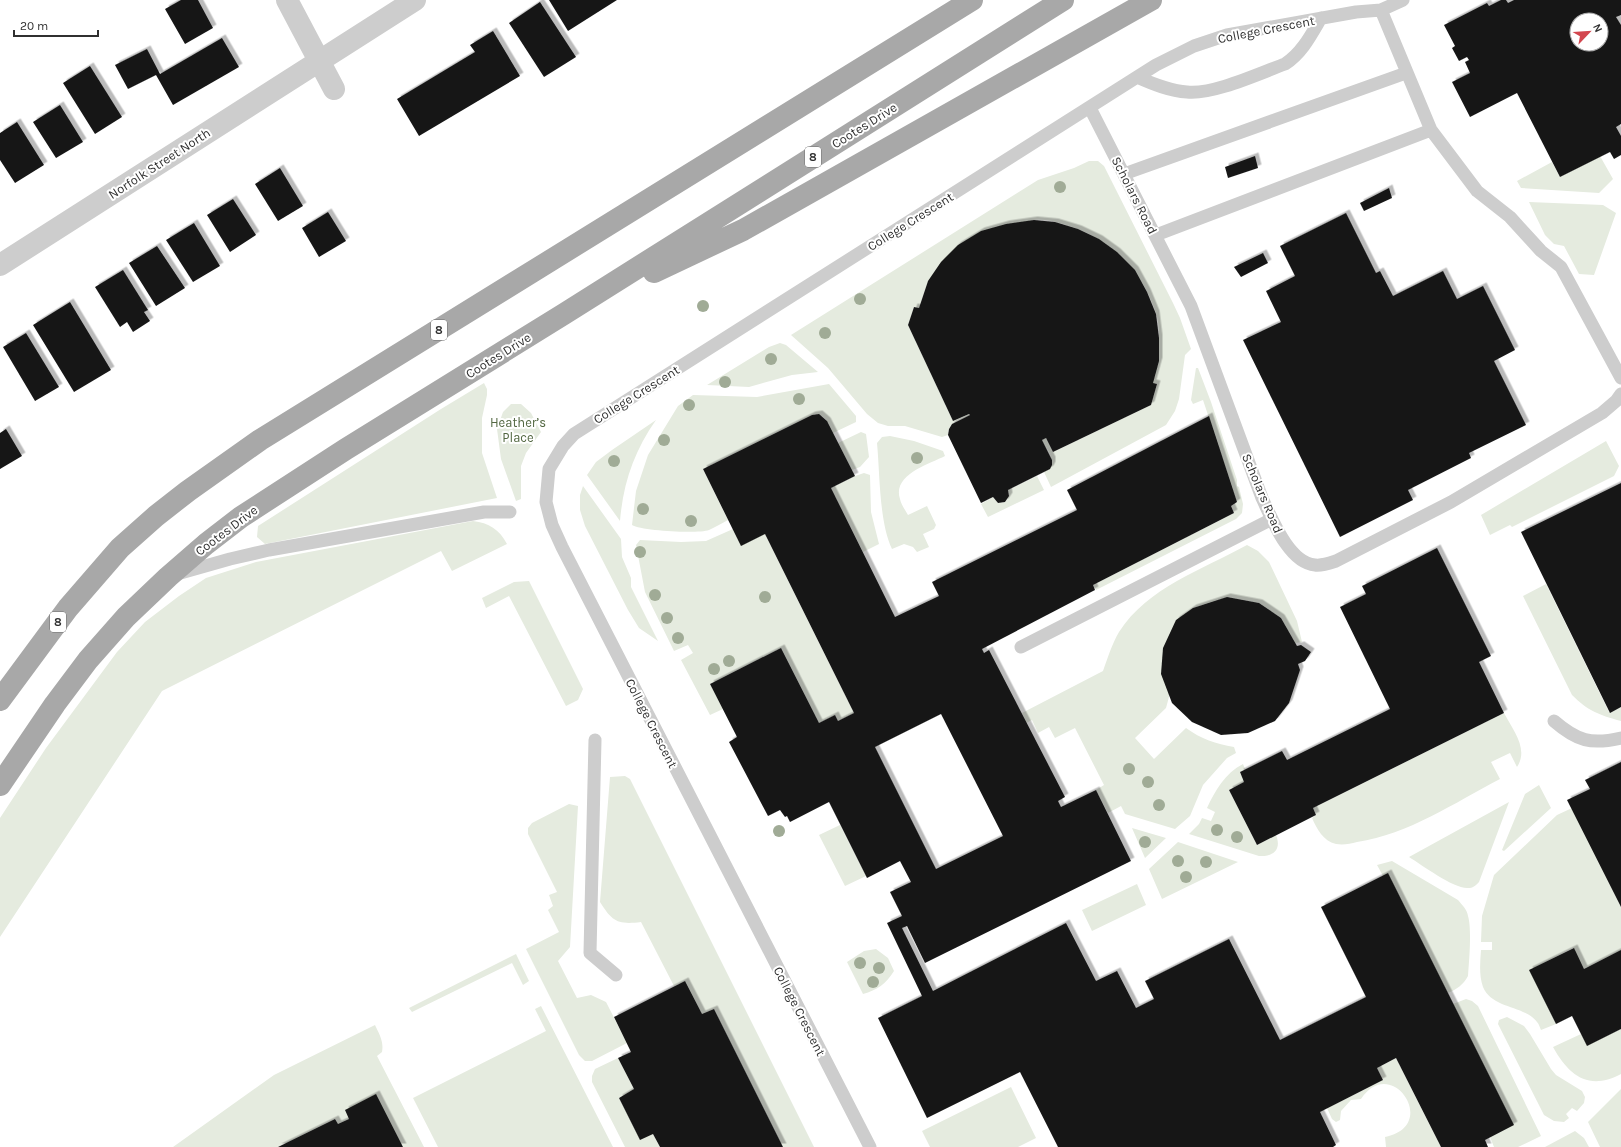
<svg xmlns="http://www.w3.org/2000/svg" width="1621" height="1147" font-family="Karla,sans-serif">
<style>
.green{fill:#e5ebdf}
.building{fill:#171717;fill-rule:evenodd;filter:url(#shadow)}
.lines{fill:none;stroke-linecap:round;stroke-linejoin:round}
.lane{stroke:#cdcdcd;stroke-width:13}
.street{stroke:#cdcdcd;stroke-width:22}
.primary{stroke:#a8a8a8;stroke-width:22}
.tree{fill:#a0ab96}
.labels{text-anchor:middle;stroke-width:4;stroke-linejoin:round;paint-order:stroke}
.shield{fill:#fff;stroke:#6e6e6e;stroke-width:1}
.shield-label{font-size:12px;font-weight:bold;fill:#303030}
.street-label{font-size:13px;fill:#303030;stroke:#fff}
.park-label{font-size:13px;fill:#526741;stroke:#fff}
</style>
<defs>
<filter id="shadow"><feDropShadow dx="3.5" dy="-3.5" stdDeviation="0" flood-color="#0004"/></filter>
</defs>
<rect width="100%" height="100%" fill="#fff"/>
<!-- green -->
<path class="green" d="M1600,156L1613,179L1599,193L1521,188L1517,181L1552,162L1560,177Z
M1089,161H1098L1104,166L1173,303L1180,318L1191,349L1185,355L1179,399L1175,411L1166,425L1051,487L1044,472C1059,463 1048,452 1042,440L1046,438L1053,452L1151,405L1157,384L1153,383C1156,360 1163,335 1156,313C1142,270 1110,238 1066,225C1058,222 1042,218 1033,220C1025,222 1012,232 1004,237C979,252 953,267 928,281L919,308L914,307L908,325L953,421L969,414L970,415C960,420 948,422 948,435L942,437L905,426H888L878,423L867,414L828,368L791,335L1038,180L1074,168Z
M1529,202L1603,205L1616,213L1594,275L1579,274L1564,246L1554,244L1545,235Z
M780,343L786,345L818,372L792,375L749,387L707,385L769,347Z
M1196,368H1198L1211,402L1237,480V486L1239,487L1243,504L1242,513L1236,519L1096,590L1093,585L1234,513L1231,506L1237,502L1203,400L1193,404L1191,400Z
M484,383L487,389V395L482,418V453L497,498L265,544L257,537L258,526L441,409Z
M829,384L856,416V422L833,433C828,423 825,412 812,415L703,469L728,520C722,523 716,527 709,530C698,534 642,531 632,525L636,491L648,455L678,406L693,395L757,397Z
M511,404H521L531,413L541,432L526,453L521,466V499L516,501L501,459L497,429L503,412Z
M656,420C634,451 623,484 620,521L587,475L596,462L612,450Z
M861,432L866,434L869,457L860,467L852,470L838,443Z
M890,436L914,441L943,451L945,456C929,464 892,475 900,499C901,504 905,510 908,515L927,506L936,525L934,529L923,534L929,547L917,552L913,547L904,544L892,549C879,522 880,474 877,443L882,437Z
M1606,441L1619,466L1614,476L1512,527L1510,525L1490,535L1481,515Z
M864,473L870,475L871,512L879,544L863,552L831,488L855,476Z
M1037,476L1044,490L988,517L981,504L993,497L998,503L1005,502L1009,496L1008,490Z
M583,486L621,539L622,557L631,578V587L658,641L639,628L628,610L585,526L580,510V495Z
M473,521C489,523 499,529 507,544L452,571L441,551L162,691L0,937V818L46,748L117,652L145,622L179,596L206,578L256,562Z
M733,529L765,534L854,713L838,721L835,715L819,723L781,648L710,684L723,709L710,715L681,660L693,653L688,645L674,651L645,592L636,545L640,540L681,542L706,541Z
M1247,545L1258,551L1269,562L1297,621L1302,642L1295,643L1281,618L1259,603L1228,597L1193,608L1166,708L1135,738L1154,759L1186,728C1201,739 1216,744 1234,747L1236,753L1227,758L1203,785L1190,816L1175,829L1125,814L1121,806L1108,813L1096,790L1104,785L1075,728L1055,738L1049,727L1038,733L1032,720L1026,723L1022,713L1103,671C1108,657 1112,644 1119,632C1148,587 1202,570 1247,545Z
M529,581L583,689L578,700L566,706L509,596L486,608L482,598L514,582Z
M1546,584L1609,712L1621,707V721C1599,715 1588,711 1572,695L1523,596Z
M1504,713C1513,730 1529,749 1517,767L1510,753L1491,762L1500,779C1454,803 1409,834 1357,842C1350,844 1343,845 1336,844C1323,841 1317,829 1312,818L1316,815L1313,808Z
M1243,764L1245,769L1240,772L1244,782L1229,790L1257,845L1276,835C1282,850 1273,857 1259,856L1189,834L1199,824L1202,818L1211,821L1215,812L1207,808C1215,791 1225,773 1243,764Z
M625,776L630,779L814,1147H783L714,1009L702,1014L685,981L674,986L641,922C617,925 612,921 600,902L610,777Z
M1539,785L1551,808L1504,851L1502,850L1525,794Z
M1509,802L1479,882C1475,886 1473,888 1468,888C1454,889 1422,865 1409,857Z
M569,804L578,806L570,947L558,961L577,998L591,995L606,1002L627,1043L592,1061H585L579,1055L526,949L559,932L548,910L553,906L549,895L557,892L528,834V828L532,823Z
M1572,808L1621,907V950L1584,969L1573,948L1530,970L1556,1024L1541,1030C1540,1028 1539,1024 1537,1022C1524,1005 1492,1009 1483,987C1479,976 1480,963 1481,950H1492V942H1481L1482,916L1494,875L1557,815Z
M840,825L866,876L845,886L819,835Z
M1132,828L1166,838L1145,858Z
M1178,842L1238,862L1162,899L1149,869Z
M1392,861L1458,900C1462,905 1467,909 1468,916C1472,929 1469,961 1468,976C1463,985 1457,989 1448,993L1377,865Z
M1137,884L1146,905L1092,931L1082,910Z
M876,949L888,958L894,971C886,984 877,990 863,994L847,962L864,951Z
M516,954L529,981L523,985L512,963L412,1012L409,1008Z
M1466,999L1472,1001L1478,1006L1541,1136L1518,1147H1494L1490,1137L1453,1004Z
M541,1006L613,1147H438L413,1098L546,1031L535,1009Z
M1507,1017L1524,1026L1530,1034L1551,1069L1556,1075L1582,1091L1585,1097L1584,1103L1577,1111L1572,1108L1566,1114L1569,1118L1564,1122L1554,1121L1544,1115L1498,1024L1499,1020Z
M375,1025C379,1034 384,1041 382,1052L377,1056L424,1147H403L376,1095L349,1119L338,1124L335,1119L278,1147H173L274,1075Z
M1621,1029V1074C1589,1091 1569,1076 1553,1047L1581,1034L1587,1045Z
M618,1058L634,1089L619,1098L640,1139L653,1134L660,1147H625L592,1082V1076L595,1069Z
M1396,1058L1441,1147H1386L1385,1137C1441,1126 1391,1053 1361,1099L1351,1100L1341,1111L1340,1120L1336,1122L1332,1119L1327,1108L1383,1080L1377,1068Z
M1011,1087L1036,1138L1018,1147H930L922,1131Z
M1621,1089V1147H1600L1588,1122Z
M1575,1131L1584,1138L1589,1147H1545Z"/>
<!-- building -->
<path class="building" d="M181,0H198L213,28L185,44L165,9Z
M549,0H617L568,31Z
M1501,0H1506L1508,3L1514,0H1621V15L1616,17L1621,25V124L1616,127L1621,136V155L1614,159L1610,152L1560,177L1517,93L1470,117L1452,82L1470,73L1465,62L1469,60L1467,57L1459,61L1452,48L1455,46L1444,25L1487,3L1489,6ZM1577,20H1601V44H1577Z
M540,2L576,57L544,77L509,23Z
M493,31L520,76L419,136L397,99L475,52L470,45Z
M222,38L239,67L173,105L156,75L128,89L115,65L147,49L160,74Z
M90,66L122,117L95,134L63,83Z
M60,105L83,142L56,158L33,122Z
M17,122L44,165L15,183L0,160V133Z
M1255,156L1258,168L1228,178L1225,167Z
M280,168L303,206L278,221L255,184Z
M1389,188L1392,198L1364,211L1360,203Z
M233,199L256,235L230,252L207,215Z
M328,212L346,241L319,257L302,228Z
M1346,213L1376,273L1380,271L1393,296L1443,271L1457,299L1483,286L1515,350L1494,361L1526,425L1469,453L1471,458L1408,490L1413,500L1340,537L1243,340L1281,322L1266,291L1295,276L1280,246Z
M1034,220L1055,222L1078,229L1099,239L1117,252L1135,270L1147,292L1156,314L1159,338V361L1153,383L1157,384L1151,405L1053,452L1046,438L1042,440L1052,460V465L1050,469L1008,490L1009,496L1005,502L998,503L993,497L981,503L948,435L949,429L952,424L970,415L969,414L953,421L908,325L914,307L919,308L928,281L941,262L958,245L981,231L1006,224Z
M194,223L220,266L193,282L166,240Z
M157,246L185,288L156,306L129,263Z
M1263,253L1268,263L1241,277L1234,267Z
M123,270L148,310L144,312L150,321L133,332L127,322L120,327L95,287Z
M70,302L111,370L74,392L33,325Z
M26,333L59,387L35,401L3,347Z
M819,414L827,421L855,476L831,488L895,617L939,596L932,582L1077,510L1067,490L1209,416L1237,502L1231,506L1234,513L1093,585L1095,590L982,649L984,653L989,650L1065,797L1058,801L1061,807L1096,790L1131,861L925,963L907,926L902,928L933,991L1066,923L1096,981L1117,971L1136,1008L1154,999L1145,981L1229,939L1280,1040L1366,997L1321,907L1388,873L1514,1125L1485,1140L1488,1147H1441L1396,1058L1377,1068L1383,1080L1320,1112L1336,1145L1333,1147H1058L1020,1072L927,1118L878,1018L922,996L887,923L902,916L890,892L911,882L900,861L867,878L829,802L790,822L787,816L785,817L780,810L768,816L729,742L737,737L710,684L781,648L819,723L835,715L838,721L854,713L765,534L741,546L703,469L812,415ZM941,714L1003,836L936,869L875,747Z
M6,429L22,456L0,469V433Z
M1621,483V707L1610,713L1521,532Z
M1437,548L1491,656L1479,662L1504,713L1313,808L1316,815L1257,845L1229,790L1244,782L1240,772L1282,751L1287,760L1390,709L1340,607L1366,594L1362,586Z
M1227,597L1259,603L1281,618L1297,646L1301,645L1311,652L1305,661L1298,664L1300,670L1289,703L1275,721L1248,733L1221,735L1192,722L1172,703L1161,674L1163,648L1176,620L1193,608Z
M1621,762V907L1567,800L1590,789L1585,780Z
M1574,948L1584,969L1621,950V1029L1587,1046L1572,1016L1556,1024L1529,970Z
M685,981L702,1014L714,1009L783,1147H660L653,1134L640,1140L619,1098L634,1089L618,1058L631,1052L614,1017Z
M376,1094L403,1147H278L335,1119L338,1124L349,1119L345,1110Z"/>
<g class="lines">
<!-- lane -->
<path class="lane" d="M1381,10L1431,130L1477,191L1510,217L1541,251L1561,267L1621,378
M1137,77C1153,84 1170,91 1187,92C1213,95 1260,73 1285,64C1302,53 1311,35 1321,18
M1090,108L1191,306L1262,498C1272,519 1289,563 1315,565C1322,566 1330,563 1336,561L1451,502L1602,413L1616,401L1621,394
M1124,174L1406,73
M1156,235L1431,130
M177,574L230,559L269,550L484,512H510
M1021,647L1272,519
M1554,721C1577,741 1591,745 1621,738
M595,740L590,953L616,975
M870,1147L562,547L552,525L546,502L549,469L563,446L574,434L1156,65L1194,46L1227,35L1356,12L1381,10L1403,0"/>
<!-- street -->
<path class="street" d="M287,0L334,89
M0,265L415,0"/>
<!-- primary -->
<path class="primary" d="M654,272L743,230L1151,0
M0,700L68,608L120,548L156,516L188,491L260,440L972,0
M0,785L55,704L88,660L126,617L168,577L206,544L241,517L346,449L564,314L1063,0"/>
</g>
<!-- trees -->
<g class="tree">
<circle cx="1060" cy="187" r="6"/>
<circle cx="860" cy="299" r="6"/>
<circle cx="703" cy="306" r="6"/>
<circle cx="825" cy="333" r="6"/>
<circle cx="771" cy="359" r="6"/>
<circle cx="725" cy="382" r="6"/>
<circle cx="799" cy="399" r="6"/>
<circle cx="689" cy="405" r="6"/>
<circle cx="664" cy="440" r="6"/>
<circle cx="917" cy="458" r="6"/>
<circle cx="614" cy="461" r="6"/>
<circle cx="643" cy="509" r="6"/>
<circle cx="691" cy="521" r="6"/>
<circle cx="640" cy="552" r="6"/>
<circle cx="655" cy="595" r="6"/>
<circle cx="765" cy="597" r="6"/>
<circle cx="667" cy="618" r="6"/>
<circle cx="678" cy="638" r="6"/>
<circle cx="729" cy="661" r="6"/>
<circle cx="714" cy="669" r="6"/>
<circle cx="1129" cy="769" r="6"/>
<circle cx="1148" cy="782" r="6"/>
<circle cx="1159" cy="805" r="6"/>
<circle cx="1217" cy="830" r="6"/>
<circle cx="779" cy="831" r="6"/>
<circle cx="1237" cy="837" r="6"/>
<circle cx="1145" cy="842" r="6"/>
<circle cx="1178" cy="861" r="6"/>
<circle cx="1206" cy="862" r="6"/>
<circle cx="1186" cy="877" r="6"/>
<circle cx="860" cy="963" r="6"/>
<circle cx="879" cy="968" r="6"/>
<circle cx="873" cy="982" r="6"/>
</g>
<g class="labels">
<!-- shield labels -->
<g class="shield">
<rect x="805" y="147" width="16" height="20" rx="3"/>
<rect x="431" y="320" width="16" height="20" rx="3"/>
<rect x="50" y="612" width="16" height="20" rx="3"/>
</g>
<g class="shield-label">
<text x="813" y="161">8</text>
<text x="439" y="334">8</text>
<text x="58" y="626">8</text>
</g>
<!-- street labels -->
<g class="street-label">
<text transform="translate(1266 29) rotate(-11)" y="5">College Crescent</text>
<text transform="translate(864 125) rotate(-32)" y="5">Cootes Drive</text>
<text transform="translate(159 163) rotate(-33)" y="5">Norfolk Street North</text>
<text transform="translate(1135 195) rotate(63)" y="5">Scholars Road</text>
<text transform="translate(910 221) rotate(-32)" y="5">College Crescent</text>
<text transform="translate(498 355) rotate(-32)" y="5">Cootes Drive</text>
<text transform="translate(636 394) rotate(-32)" y="5">College Crescent</text>
<text transform="translate(1263 493) rotate(67)" y="5">Scholars Road</text>
<text transform="translate(226 530) rotate(-37)" y="5">Cootes Drive</text>
<text transform="translate(652 723) rotate(63)" y="5">College Crescent</text>
<text transform="translate(800 1011) rotate(63)" y="5">College Crescent</text>
</g>
<!-- park labels -->
<g class="park-label">
<text x="518" y="427">Heather’s<tspan x="518" dy="15">Place</tspan></text>
</g>
</g>
<!-- north arrow -->
<g transform="translate(1589 32) rotate(65)"><circle r="19" fill="#ffffff" stroke="#acacac"/>
<path d="M0-3L7 15L0 10L-7 15Z" fill="#d3464e"/>
<text y="-6" font-size="11" font-weight="bold" text-anchor="middle" fill="#303030">N</text>
</g>
<!-- scale -->
<path d="M14 30v6h84v-6" fill="none" stroke="#303030" stroke-width="2"/>
<text x="20" y="30" font-size="12" fill="#303030" stroke="#ffffff" stroke-width="3" paint-order="stroke">20 m</text>
</svg>
